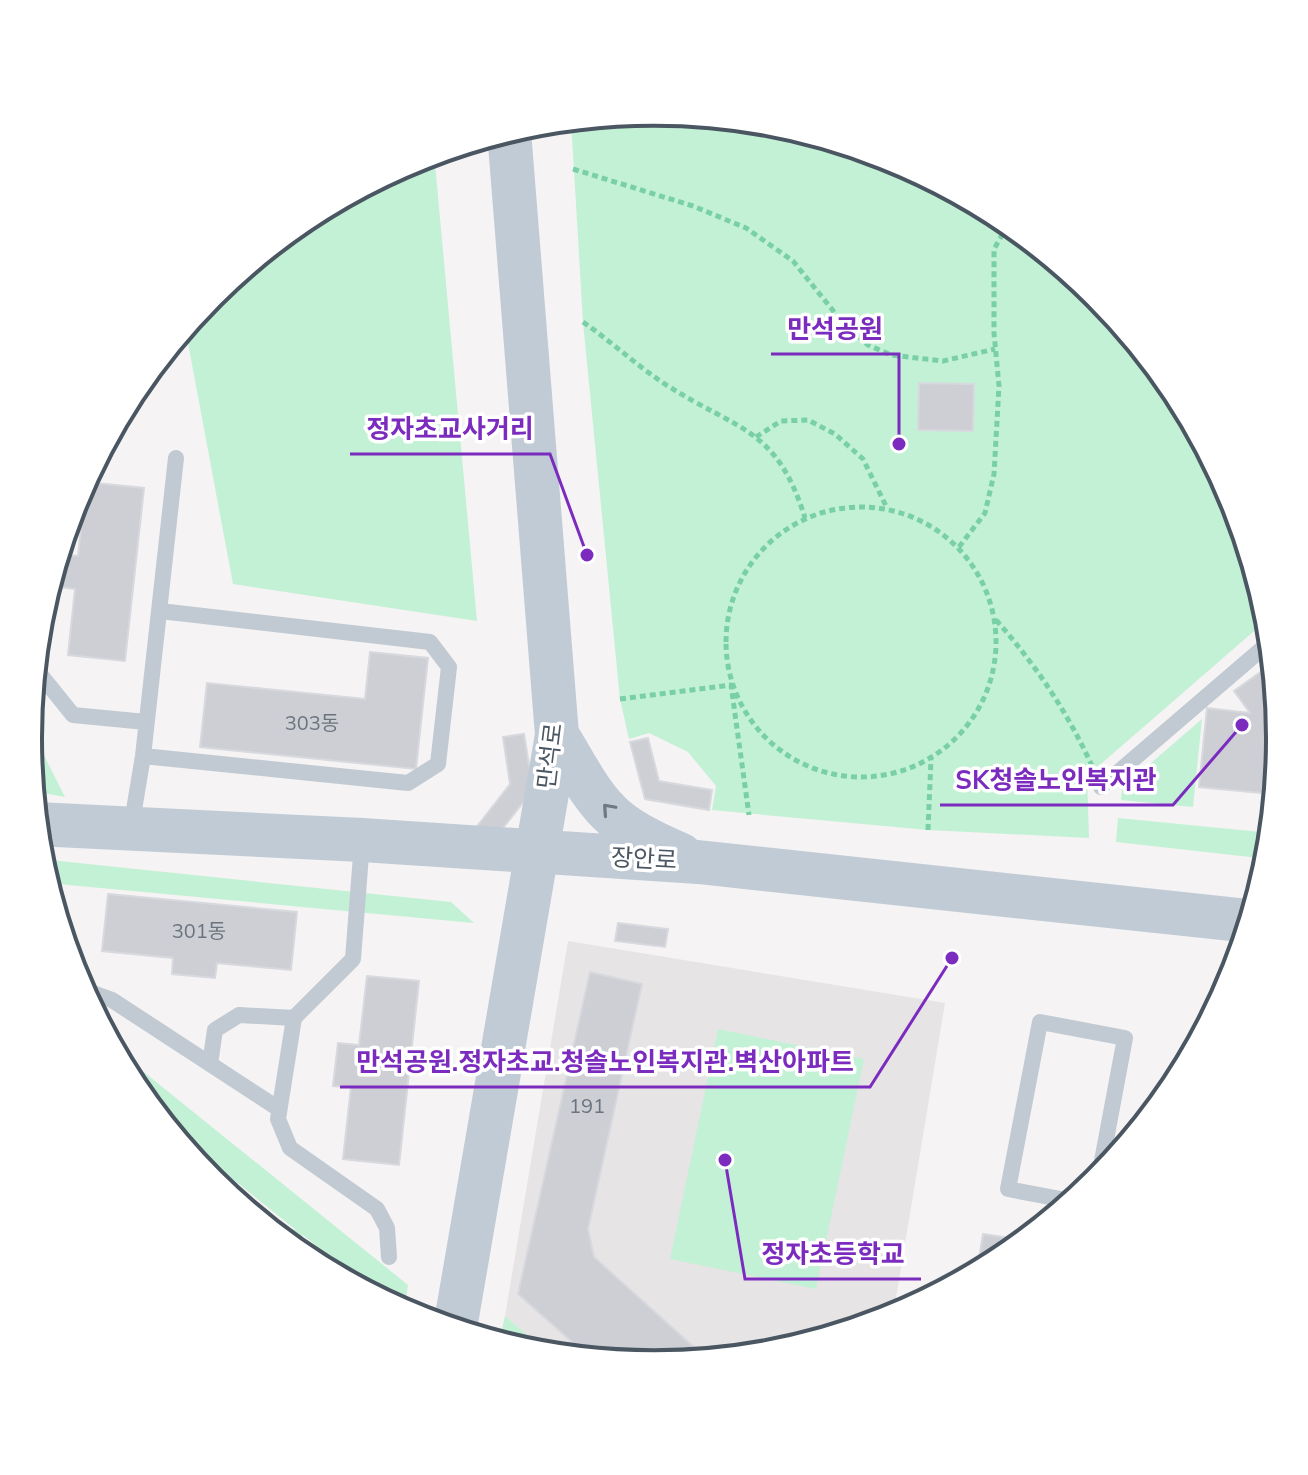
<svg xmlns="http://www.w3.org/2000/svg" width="1308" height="1475" font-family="Mulish,'Noto Sans KR',sans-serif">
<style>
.education{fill:#e6e4e5}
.green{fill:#c3f1d5}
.building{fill:#cdcfd5;stroke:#d7d9de;stroke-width:2}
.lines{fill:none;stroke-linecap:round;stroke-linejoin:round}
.path{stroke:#7ad0a6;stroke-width:5;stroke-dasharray:6 4;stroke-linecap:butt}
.lane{stroke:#c1cad2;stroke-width:16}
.secondary{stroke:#c1cbd6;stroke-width:44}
.oneway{stroke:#6e7984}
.labels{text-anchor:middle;stroke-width:7;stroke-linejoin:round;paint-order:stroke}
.number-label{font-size:20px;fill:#6b747e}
.street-label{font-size:24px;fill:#4a5661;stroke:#fff}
.rim{fill:none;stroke:#4a5661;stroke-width:4}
.leader{fill:none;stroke:#7b2cbf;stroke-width:3}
.callout-dot{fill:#7b2cbf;stroke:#fff;stroke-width:3}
.callout-label{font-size:26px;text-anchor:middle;font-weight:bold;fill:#7b2cbf;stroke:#fff;stroke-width:7;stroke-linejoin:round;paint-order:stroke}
</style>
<rect width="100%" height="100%" fill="#f5f3f3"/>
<!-- education -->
<path class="education" d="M568,941L945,1003L893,1316L776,1352L654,1363L549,1353L505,1316Z"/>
<!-- green -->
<path class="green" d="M654,112L777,124L894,159L1002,217L1097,295L1175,390L1233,498L1268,619L1087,776L1089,838L928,830L712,810L716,786L688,752L649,733L629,739L620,699L583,322L571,120Z
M434,153L477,621L233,584L185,327L212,295L307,217L415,159Z
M1202,719L1193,807L1121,800L1122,788Z
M29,726L65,797L33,791Z
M1118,818L1271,833L1268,859L1116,842Z
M40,859L451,902L474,923L47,883Z
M718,1029L864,1059L816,1289L670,1259Z
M114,1048L408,1285L404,1310L383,1299L303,1235L298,1252L265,1224L296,1230L167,1126L133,1085Z
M505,1316L549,1353L531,1351L499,1342Z"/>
<!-- building -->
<path class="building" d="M919,383L974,384L973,431L918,430Z
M86,482L144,488L125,661L68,655L75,589L51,586L59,554L78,556Z
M370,652L428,658L416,769L200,747L207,683L365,699Z
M1273,663L1280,738L1271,794L1199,787L1207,708L1250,713L1234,691Z
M524,734L533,790L492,842L475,829L510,784L503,737Z
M648,738L659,781L712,790L709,810L645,799L630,742Z
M108,894L297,912L291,970L217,963L215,978L172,974L173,958L102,951Z
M618,923L668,929L665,947L615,941Z
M590,972L642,984L588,1229L594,1257L706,1358L654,1363L589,1357L518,1294Z
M367,976L419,981L399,1165L343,1159L351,1087L333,1086L338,1043L359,1045Z
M983,1234L1023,1240L1001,1258L977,1271Z"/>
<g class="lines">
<!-- path -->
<path class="path" d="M573,169L693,206L746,228L793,261L843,323L868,345L891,355L943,361L995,349
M583,322C612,342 638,367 668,386C739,431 777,428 805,518
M756,437L781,421L808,420L835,434L863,459L887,508
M726 642a135 135 0 1 1 270 0a135 135 0 1 1-270 0Z
M959,547L985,513L994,474L999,386L994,333V249L1009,223
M996,620C1036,665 1068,713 1093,768
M620,699L731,685L749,815
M928,830L931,759"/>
<!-- lane -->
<path class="lane" d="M35,668L73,715L146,722
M143,756L408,783L438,764L449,667L430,642L160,611
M1101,787L1271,641
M131,828L143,756L176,458
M82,989L112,1000L279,1109
M294,1018L278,1119L290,1148L377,1209L387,1228L389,1257
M210,1064L215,1030L239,1015L294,1018L353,959L362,842
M1071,1201L1008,1189L1040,1022L1125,1038L1099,1177"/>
<!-- secondary -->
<path class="secondary" d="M557,735C574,761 590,797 615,818C634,834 658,845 681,855
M36,824L362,840L698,862L1249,921
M455,1328L557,735L509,131"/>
</g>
<!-- one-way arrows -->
<defs><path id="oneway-chevron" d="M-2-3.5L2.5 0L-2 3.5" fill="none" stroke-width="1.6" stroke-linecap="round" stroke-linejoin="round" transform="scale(2)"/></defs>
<use class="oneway" href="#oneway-chevron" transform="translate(608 809) rotate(-132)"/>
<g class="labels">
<!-- number labels -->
<g class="number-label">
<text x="312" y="730">303동</text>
<text x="199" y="938">301동</text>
<text x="587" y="1113">191</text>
</g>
<!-- street labels -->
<g class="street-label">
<text transform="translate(550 756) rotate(-83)" y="8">만석로</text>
<text transform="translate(644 859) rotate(3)" y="8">장안로</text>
</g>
</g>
<!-- crop -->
<path d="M0 0H1308V1475H0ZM42 738a612 612 0 1 1 1224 0a612 612 0 1 1-1224 0Z" fill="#fff" fill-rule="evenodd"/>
<path class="rim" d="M42 738a612 612 0 1 1 1224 0a612 612 0 1 1-1224 0Z"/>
<!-- callouts -->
<path class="leader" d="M899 444L899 354H771M587 555L550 454H350M1242 725L1173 805H940M952 958L870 1087H340M725 1160L745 1279H921"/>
<g class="callout-dot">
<circle cx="899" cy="444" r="8"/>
<circle cx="587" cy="555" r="8"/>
<circle cx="1242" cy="725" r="8"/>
<circle cx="952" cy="958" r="8"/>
<circle cx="725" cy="1160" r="8"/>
</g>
<g class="callout-label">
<text x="835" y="338">만석공원</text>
<text x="450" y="438">정자초교사거리</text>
<text x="1056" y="789">SK청솔노인복지관</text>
<text x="605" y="1071">만석공원.정자초교.청솔노인복지관.벽산아파트</text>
<text x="833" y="1263">정자초등학교</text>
</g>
</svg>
